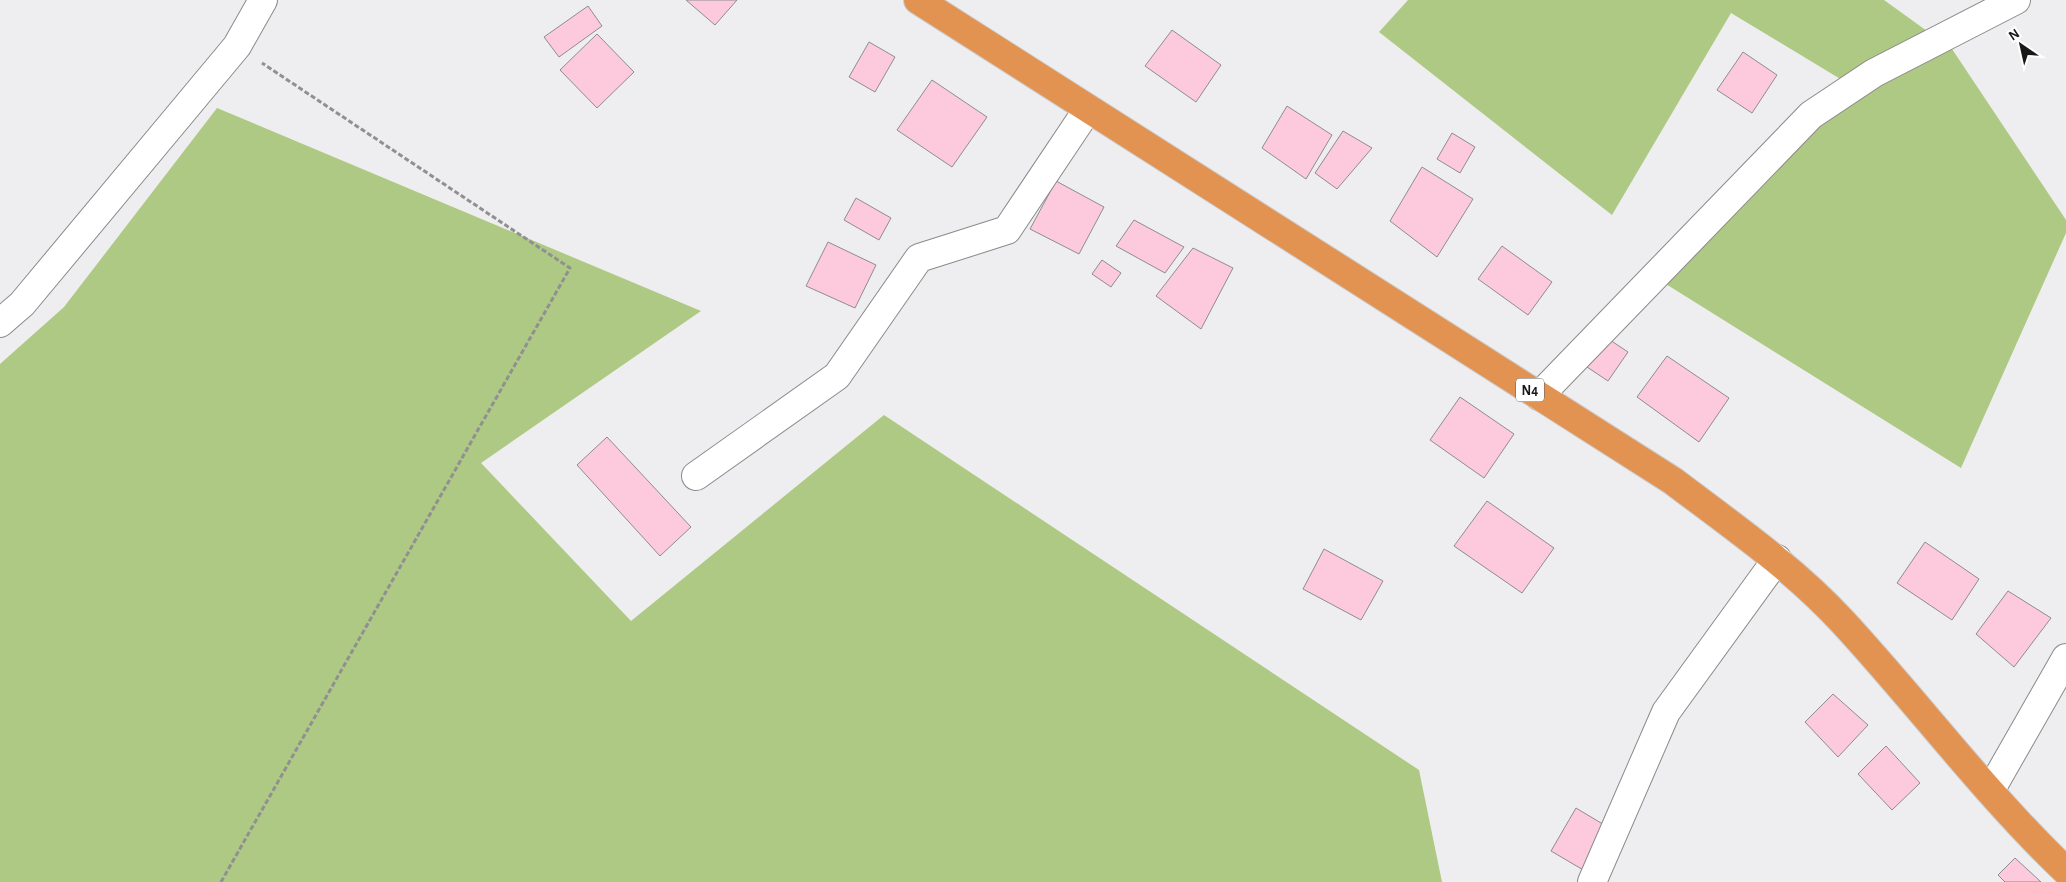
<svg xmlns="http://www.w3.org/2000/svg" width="2066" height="882" font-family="'Alegreya Sans',sans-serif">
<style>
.green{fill:#aec983}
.building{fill:#fdcadd;stroke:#8e8c8d}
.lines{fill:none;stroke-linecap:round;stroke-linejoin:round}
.minor-casing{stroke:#8a8a8b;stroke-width:30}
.highway-casing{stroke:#ccc;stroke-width:30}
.path{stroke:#909092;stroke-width:3;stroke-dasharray:5 2.5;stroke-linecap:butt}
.minor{stroke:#fff;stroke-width:28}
.highway{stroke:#e29352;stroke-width:28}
.labels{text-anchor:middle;stroke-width:4;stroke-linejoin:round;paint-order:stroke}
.shield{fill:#fff;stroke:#5d5d5e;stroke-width:1}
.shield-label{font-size:14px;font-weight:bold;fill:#181819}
</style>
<rect width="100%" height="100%" fill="#eeeef0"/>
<!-- green -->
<path class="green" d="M1408,0H1884L1952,49L2066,220V233L1961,468L1645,271L1842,80L1731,13L1612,215L1379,32Z
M217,108L701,311L481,463L631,621L884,415L1419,770L1442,882H0V364L64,307Z"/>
<!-- building -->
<path class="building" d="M686,0H737L715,25Z
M588,6L602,26L559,57L544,37Z
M1172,30L1221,65L1196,102L1145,66Z
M597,34L634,72L597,108L560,70Z
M869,42L895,57L875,92L849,77Z
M1743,52L1777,75L1752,113L1717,90Z
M932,80L987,117L952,167L897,130Z
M1287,106L1332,135L1306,179L1262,148Z
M1343,131L1372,148L1337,189L1315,173Z
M1452,133L1475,147L1460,173L1437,159Z
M1422,167L1473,199L1437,257L1390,221Z
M1056,181L1104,207L1079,254L1030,229Z
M856,198L891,218L879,240L844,220Z
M1134,220L1184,247L1165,273L1116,246Z
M828,242L876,265L855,308L806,286Z
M1502,246L1552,282L1528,315L1478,279Z
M1193,248L1233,268L1201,329L1156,296Z
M1102,260L1121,273L1111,287L1092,274Z
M1607,338L1628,352L1608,381L1587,367Z
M1667,356L1729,398L1699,442L1637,397Z
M1460,397L1514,434L1484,478L1430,440Z
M607,437L691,527L660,556L577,465Z
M1487,501L1554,548L1522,593L1454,546Z
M1925,542L1979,579L1952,620L1897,583Z
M1324,549L1383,581L1361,620L1303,589Z
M2008,591L2051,618L2014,667L1976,634Z
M1833,694L1868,725L1838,757L1805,722Z
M1886,746L1920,783L1892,810L1858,774Z
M1576,808L1611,829L1585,871L1551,851Z
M2015,858L2041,882H2005L1998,875Z"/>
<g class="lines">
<!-- minor casing -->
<g class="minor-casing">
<path id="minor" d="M0,323L22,304L237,46L263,0
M1539,396L1811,115L1874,73L2016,0
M696,476L837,376L919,258L1007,230L1088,109
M1990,791L2066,658
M1592,882L1666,712L1777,559"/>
</g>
<!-- highway casing -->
<g class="highway-casing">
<path id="highway" d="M918,0L1673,481C1731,525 1792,567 1842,621C1918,703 1985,794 2066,871"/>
</g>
<!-- path -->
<path class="path" d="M221,882L570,268L262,63"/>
<!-- minor -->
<use href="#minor" class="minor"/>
<!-- highway -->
<use href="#highway" class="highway"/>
</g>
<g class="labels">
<!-- shield labels -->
<rect class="shield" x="1516" y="378.5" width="28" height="23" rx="4"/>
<g class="shield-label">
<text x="1530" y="395">N4</text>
</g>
</g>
<!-- north arrow -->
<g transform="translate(2021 45) rotate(326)" stroke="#ffffff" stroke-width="4" paint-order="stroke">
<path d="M0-4L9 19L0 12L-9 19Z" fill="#181819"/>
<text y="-8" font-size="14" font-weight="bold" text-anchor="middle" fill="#181819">N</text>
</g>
</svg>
